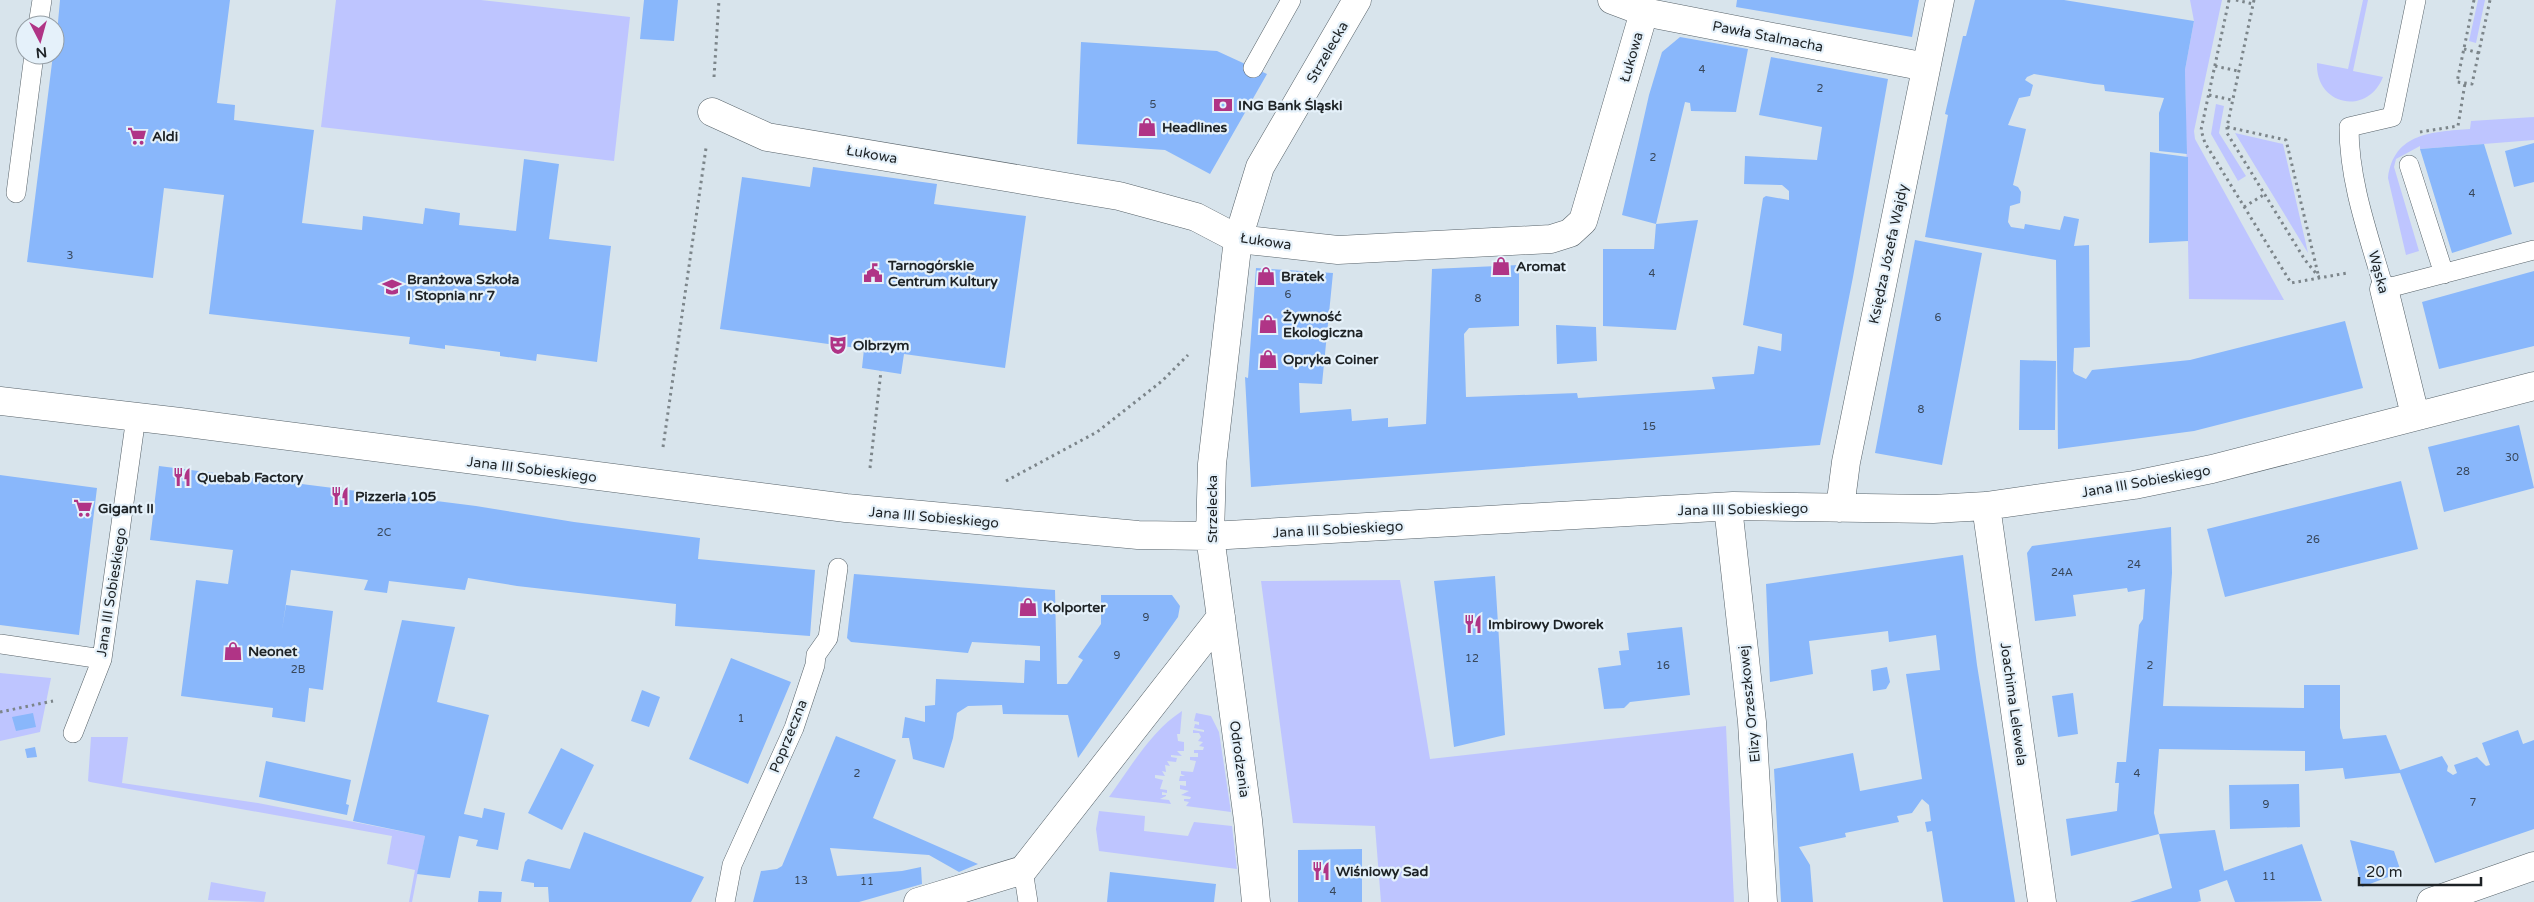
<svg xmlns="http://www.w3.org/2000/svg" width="2534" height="902" font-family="'Varela Round',sans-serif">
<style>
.green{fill:#bec5ff}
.building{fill:#89b7fb}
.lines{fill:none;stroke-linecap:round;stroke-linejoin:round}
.lane-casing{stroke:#576269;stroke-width:20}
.street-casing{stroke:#576269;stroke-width:29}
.secondary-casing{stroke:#576269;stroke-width:29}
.path{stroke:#7c858a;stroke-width:3;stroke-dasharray:2.5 4;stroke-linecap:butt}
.lane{stroke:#fff;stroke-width:19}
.street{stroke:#fff;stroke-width:28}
.secondary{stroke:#fff;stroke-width:28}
.labels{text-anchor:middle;stroke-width:4.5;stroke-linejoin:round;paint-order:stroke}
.number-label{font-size:11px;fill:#38475a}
.street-label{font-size:14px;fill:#1d2225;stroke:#e5f1fa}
.poi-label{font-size:14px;font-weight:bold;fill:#1d2225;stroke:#e5f1fa;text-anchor:start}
</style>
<rect width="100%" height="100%" fill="#d8e4ec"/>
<!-- green -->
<path class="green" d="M336,0H481L630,17L614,161L321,127Z
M2190,0H2222L2194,131L2195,139L2284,300L2189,299L2185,70L2194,21Z
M2363,0H2368L2353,71L2383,77C2367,117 2315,105 2317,63L2348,69Z
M2478,0H2485L2476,43L2469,41Z
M2216,104L2224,106L2219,133L2246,176L2238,181L2211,134Z
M2534,117V140L2420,149V146L2396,159L2394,167L2419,251L2406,255L2388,178C2394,132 2433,132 2470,129L2471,121Z
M2235,133L2283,144L2308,253Z
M1400,580L1430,759L1726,726L1734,902H1381L1375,826L1293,823L1261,581Z
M0,673L51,678L40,732L0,741Z
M1182,711L1180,734H1177L1178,741L1184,742V751H1177L1182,756L1171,755V757L1177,758L1176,762L1167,761L1170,766L1165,765L1166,772L1162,771L1165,776L1155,775V778L1163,780L1160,789L1167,790V793L1162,792V795H1166V796L1160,799L1169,800L1171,804L1109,797C1130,768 1151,731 1182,711Z
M1196,713L1211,716L1219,732L1231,812L1186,806L1189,802L1184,801V799H1190L1191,797L1181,795L1189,791L1180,789V785L1186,786V781H1179L1180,776H1185L1181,774V771L1193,772L1196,761L1190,760V757H1198V753H1194V750H1203L1204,747L1199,746L1203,742L1198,741L1201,737L1199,733H1193V730L1204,732V730L1194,728L1195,724L1199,725V722L1194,721Z
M91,737H128L122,783L258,803L425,836L412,902H409L415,870L387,864L392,836L90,782L88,781Z
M1099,811L1145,816L1144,831L1188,836L1194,822L1232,826L1237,869L1099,851L1096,829Z
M211,882L266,892L264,902L208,900Z"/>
<!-- building -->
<path class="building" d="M60,0H230L217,103L235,105L234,120L314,130L302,223L362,230L363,216L423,224L425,208L460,213L459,225L516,231L524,159L559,164L549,239L611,246L597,362L537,354L536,361L500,356V352L445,345V349L409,344L410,337L209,314L224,195L164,188L153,278L27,262L53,55H55Z
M644,0H678L674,41L640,39Z
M1737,0H1919L1912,37L1736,7Z
M1975,0H2064L2194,21L2185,70L2187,154L2159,151V113L2164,98L2105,91L2104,85L2094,84L2034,74L2027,77L2025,80L2033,85L2030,96L2019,98L2008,125L2026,129L2013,185L2018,187L2021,192L2020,203L2010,206L2008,222L2011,227L2024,229L2025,224L2060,230L2064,216L2079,219L2074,246L2089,245L2090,347L2074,348L2073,371L2075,374L2086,379L2092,370L2190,360L2345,321L2363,388L2194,431L2058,449L2056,260L1925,237L1948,115L1945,114L1963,36H1966Z
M1680,37L1748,49L1736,112L1691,111L1690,103L1685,102L1656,224L1622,215L1649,95L1662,52Z
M1081,42L1217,51L1267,74L1210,174L1165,150L1077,144Z
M1771,57L1888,79L1853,277L1820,445L1251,487L1245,377L1248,378L1256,268L1333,273L1322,384L1299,383L1300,413L1351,409L1352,421L1388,418V427L1426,424L1432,269L1519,265V326L1469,328L1464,334L1466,397L1577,393L1578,398L1715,389L1712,377L1754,374L1758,346L1781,351L1782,334L1743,325L1763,198L1766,196L1789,200V191L1782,185L1744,184L1745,156L1817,160L1822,127L1759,115Z
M2534,143V182L2514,187L2505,151Z
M2484,144L2512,234L2452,253L2420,149Z
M2150,152L2188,157V241L2149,243Z
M813,167L937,184L934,204L1026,216L1005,368L904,354L901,374L862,368L864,349L720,329L742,177L810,187Z
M1698,220L1676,330L1603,326V249H1654L1656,224Z
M1915,240L1982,253L1942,465L1875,453Z
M2534,271V346L2439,369L2422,302Z
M1556,325L1596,327L1597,361L1557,364Z
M2020,360L2056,361L2055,430H2019Z
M2519,425L2534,488L2444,512L2428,447Z
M159,466L476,506L574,522L700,538L698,559L815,570L810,636L675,626L676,604L517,586L468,578L465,590L389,581L387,593L364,590L368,580L291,570L282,630L286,605L333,611L323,690L309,688L305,722L272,717L273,708L181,696L196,580L228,584L233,550L150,540Z
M0,475L97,488L79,635L0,625Z
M2401,481L2418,549L2225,597L2207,529Z
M2171,527L2172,573L2163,706L2304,708V685H2340V728L2343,739L2386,735L2400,770L2442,756L2448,766L2447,771L2453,775L2457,773L2454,765L2477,757L2486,766L2490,765L2482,743L2518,730L2523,744L2534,740V829L2435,863L2400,773L2345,779L2343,768L2305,771V751L2159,749L2154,813L2159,834L2071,856L2066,819L2117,811L2119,783H2115L2117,762H2126L2139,625L2143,619L2145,589L2128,592L2127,588L2073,595L2076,616L2035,621L2027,553L2032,546Z
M1963,555L1977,665L2015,902H1943L1932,831L1927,832L1925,822L1931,821L1929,805L1922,799L1912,813L1897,816L1899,822L1845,833L1846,837L1799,847L1810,865L1813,902H1781L1774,769L1853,753L1860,791L1922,779L1906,674L1940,670L1936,635L1889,642L1888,631L1809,641L1813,674L1770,682L1766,584Z
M854,574L1055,590L1057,684H1067L1070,680L1083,660L1078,657L1101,624V595H1172L1180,606L1178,617L1078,758L1068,715L1003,714L1002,705L968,706L957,713L953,738L944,768L913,759L909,738H902L905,717L925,722V706L935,705L936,679L1024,683L1025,660L1040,661V646L972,642L968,653L851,642L847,638Z
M1495,576L1505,735L1454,747L1434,581Z
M402,620L455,627L437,702L489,715L464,814L482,818L484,808L505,813L498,850L476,846L478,840L459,836L450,878L417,874L425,836L353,821Z
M1682,627L1690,695L1630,702L1624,708L1604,709L1598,668L1621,665L1619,651L1629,650L1627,633Z
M731,658L791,682L748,784L689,759Z
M1887,667L1890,682L1886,689L1873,691L1871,670Z
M642,690L660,697L649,727L631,721Z
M2073,693L2078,734L2058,737L2052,696Z
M33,713L36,727L16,731L12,717Z
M836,736L896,760L873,818L978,864L959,872L929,855L830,848L837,876L902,871L921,867L922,884L859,902H753L761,871L777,869L782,866Z
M35,747L37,757L27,758L25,749Z
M561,748L594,765L562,830L528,813Z
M266,761L351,780L346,804L349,805L347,815L259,797Z
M2299,784L2300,827L2230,829L2229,785Z
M2215,830L2224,871L2302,844L2322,901L2235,902L2227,880L2199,890L2201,901L2197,902H2130L2172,888L2159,834Z
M584,832L704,877L691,902H549L548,887H534V883L521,881L525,862L528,859L570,869Z
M2350,840L2394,851L2401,872L2362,887Z
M1362,849V902H1298V850Z
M1110,872L1216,884L1214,902H1107Z
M479,891L502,892L501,902H478Z"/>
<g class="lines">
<!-- lane casing -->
<g class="lane-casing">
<path id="lane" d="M2416,0L2392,117L2349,127C2349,183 2369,236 2384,289L2534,250
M38,25L42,0
M1253,68L1291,0
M2409,165L2444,274
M16,193L34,55
M0,644L102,659
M73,733L102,659L136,417
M1023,870L1028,902
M725,902L732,865L794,728L815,665L816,655L828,638L838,568"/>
</g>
<!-- street casing -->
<g class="street-casing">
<path id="street" d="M1612,0L1644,12L1926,67
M712,112L767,137L1119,196L1196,217L1238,239L1338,250L1551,239L1570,233L1583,221L1644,12
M2384,289L2415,415
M0,401L180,422L846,508L1138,535L1210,536L1733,506L1933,509L1986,506L2134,485L2212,469L2534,386
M1986,506L2042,902
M1728,507L1752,722L1763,902
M1840,508L1846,462L1940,0
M918,902L1023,870L1221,617
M1256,902L1248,820L1210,536L1212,464L1238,239L1260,167L1357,0"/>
</g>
<!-- secondary casing -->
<g class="secondary-casing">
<path id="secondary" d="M2431,902L2534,866"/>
</g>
<!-- path -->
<path class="path" d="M2229,0L2201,130L2205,143L2291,283L2347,273
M2236,0L2253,4
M2254,0L2227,127L2286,140L2319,278
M2474,0L2457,82L2472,84L2490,0
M2464,49L2479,53
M2215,66L2238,71
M714,77L719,0
M2209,95L2232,100
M2227,127V133L2305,260L2319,277
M2420,132L2458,126L2465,83
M2244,207L2265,194
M663,447L706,148
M870,468L881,371
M1006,481L1097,432L1162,381L1188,355
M0,712L53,701"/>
<!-- lane -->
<use href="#lane" class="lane"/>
<!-- street -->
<use href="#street" class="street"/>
<!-- secondary -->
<use href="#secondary" class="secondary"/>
</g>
<!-- icons -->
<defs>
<g id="bank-bare" transform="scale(1.5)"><path d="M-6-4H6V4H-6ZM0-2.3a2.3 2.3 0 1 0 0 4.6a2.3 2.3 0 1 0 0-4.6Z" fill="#b03486" stroke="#e5f1fa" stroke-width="2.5" paint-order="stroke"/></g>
<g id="shop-bare" transform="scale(1.5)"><path d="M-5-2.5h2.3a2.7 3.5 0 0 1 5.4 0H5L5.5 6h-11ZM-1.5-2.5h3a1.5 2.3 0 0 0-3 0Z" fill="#b03486" stroke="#e5f1fa" stroke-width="2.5" paint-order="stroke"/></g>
<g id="supermarket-bare" transform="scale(1.5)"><path d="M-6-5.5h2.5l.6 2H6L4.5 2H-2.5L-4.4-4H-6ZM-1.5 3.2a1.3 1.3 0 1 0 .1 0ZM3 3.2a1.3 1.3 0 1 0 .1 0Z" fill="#b03486" stroke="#e5f1fa" stroke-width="2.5" paint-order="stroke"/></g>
<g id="civic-bare" transform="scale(1.5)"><path d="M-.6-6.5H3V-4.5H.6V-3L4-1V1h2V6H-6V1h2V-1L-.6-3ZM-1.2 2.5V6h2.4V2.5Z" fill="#b03486" stroke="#e5f1fa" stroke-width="2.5" paint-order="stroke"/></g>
<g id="school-bare" transform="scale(1.5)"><path d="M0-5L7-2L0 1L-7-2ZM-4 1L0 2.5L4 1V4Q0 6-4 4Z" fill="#b03486" stroke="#e5f1fa" stroke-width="2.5" paint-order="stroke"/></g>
<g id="theatre-bare" transform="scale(1.5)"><path d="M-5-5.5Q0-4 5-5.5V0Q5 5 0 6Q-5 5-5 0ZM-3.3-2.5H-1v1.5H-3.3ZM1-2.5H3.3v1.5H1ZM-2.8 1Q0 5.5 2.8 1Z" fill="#b03486" stroke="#e5f1fa" stroke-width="2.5" paint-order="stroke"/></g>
<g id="restaurant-bare" transform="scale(1.5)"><path d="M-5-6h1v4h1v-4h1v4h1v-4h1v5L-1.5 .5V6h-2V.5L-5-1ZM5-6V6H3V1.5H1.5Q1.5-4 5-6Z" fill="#b03486" stroke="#e5f1fa" stroke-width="2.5" paint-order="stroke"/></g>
</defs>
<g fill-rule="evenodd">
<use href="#bank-bare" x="1223" y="105"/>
<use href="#shop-bare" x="1147" y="127"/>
<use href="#supermarket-bare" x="137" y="136"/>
<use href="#shop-bare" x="1501" y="266"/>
<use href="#civic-bare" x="873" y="273"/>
<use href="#shop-bare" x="1266" y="276"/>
<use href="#school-bare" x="392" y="287"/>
<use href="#shop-bare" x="1268" y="324"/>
<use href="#theatre-bare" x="838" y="345"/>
<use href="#shop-bare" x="1268" y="359"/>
<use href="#restaurant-bare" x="182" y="477"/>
<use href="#restaurant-bare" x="340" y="496"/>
<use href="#supermarket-bare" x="83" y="508"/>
<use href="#shop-bare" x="1028" y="607"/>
<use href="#restaurant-bare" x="1473" y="624"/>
<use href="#shop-bare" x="233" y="651"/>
<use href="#restaurant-bare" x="1321" y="871"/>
</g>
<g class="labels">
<!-- number labels -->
<g class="number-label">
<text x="1702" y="73">4</text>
<text x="1820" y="92">2</text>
<text x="1153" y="108">5</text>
<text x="1653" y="161">2</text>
<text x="2472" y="197">4</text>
<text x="70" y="259">3</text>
<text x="1652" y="277">4</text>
<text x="1288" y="298">6</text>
<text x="1478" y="302">8</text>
<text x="1938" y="321">6</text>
<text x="1921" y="413">8</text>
<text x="1649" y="430">15</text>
<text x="2512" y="461">30</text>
<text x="2463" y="475">28</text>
<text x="384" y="536">2C</text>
<text x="2313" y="543">26</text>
<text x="2134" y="568">24</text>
<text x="2062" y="576">24A</text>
<text x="1146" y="621">9</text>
<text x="1117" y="659">9</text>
<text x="1472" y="662">12</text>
<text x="1663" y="669">16</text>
<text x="2150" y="669">2</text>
<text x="298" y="673">2B</text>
<text x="741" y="722">1</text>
<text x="857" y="777">2</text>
<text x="2137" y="777">4</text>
<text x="2473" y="806">7</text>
<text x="2266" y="808">9</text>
<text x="2269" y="880">11</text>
<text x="801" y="884">13</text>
<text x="867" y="885">11</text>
<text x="1333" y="895">4</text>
</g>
<!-- street labels -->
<g class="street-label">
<text transform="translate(1768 36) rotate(11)" y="5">Pawła Stalmacha</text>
<text transform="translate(1327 52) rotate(-60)" y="5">Strzelecka</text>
<text transform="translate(1631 57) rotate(-74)" y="5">Łukowa</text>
<text transform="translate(872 154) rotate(10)" y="5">Łukowa</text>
<text transform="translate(1266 241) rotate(8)" y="5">Łukowa</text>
<text transform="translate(1888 254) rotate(-78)" y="5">Księdza Józefa Wajdy</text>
<text transform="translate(2379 272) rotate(75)" y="5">Wąska</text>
<text transform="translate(532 469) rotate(7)" y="5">Jana III Sobieskiego</text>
<text transform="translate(2146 481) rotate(-10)" y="5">Jana III Sobieskiego</text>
<text transform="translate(1212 509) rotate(-90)" y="5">Strzelecka</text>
<text transform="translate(1743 509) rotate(-1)" y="5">Jana III Sobieskiego</text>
<text transform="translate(934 517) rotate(5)" y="5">Jana III Sobieskiego</text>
<text transform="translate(1338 529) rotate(-3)" y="5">Jana III Sobieskiego</text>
<text transform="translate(111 592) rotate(-81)" y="5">Jana III Sobieskiego</text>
<text transform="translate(1749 704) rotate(-96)" y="5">Elizy Orzeszkowej</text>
<text transform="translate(2014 704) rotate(82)" y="5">Joachima Lelewela</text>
<text transform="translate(788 736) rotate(-68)" y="5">Poprzeczna</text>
<text transform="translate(1240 759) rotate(82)" y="5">Odrodzenia</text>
</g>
<!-- poi labels -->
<g class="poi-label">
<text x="1238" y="110">ING Bank Śląski</text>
<text x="1162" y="132">Headlines</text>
<text x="152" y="141">Aldi</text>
<text x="888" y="270">Tarnogórskie<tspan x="888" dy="16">Centrum Kultury</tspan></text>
<text x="1516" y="271">Aromat</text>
<text x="1281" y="281">Bratek</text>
<text x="407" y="284">Branżowa Szkoła<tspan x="407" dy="16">I Stopnia nr 7</tspan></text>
<text x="1283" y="321">Żywność<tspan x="1283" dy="16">Ekologiczna</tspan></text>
<text x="853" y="350">Olbrzym</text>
<text x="1283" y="364">Opryka Coiner</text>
<text x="197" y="482">Quebab Factory</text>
<text x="355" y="501">Pizzeria 105</text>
<text x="98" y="513">Gigant II</text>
<text x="1043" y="612">Kolporter</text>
<text x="1488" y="629">Imbirowy Dworek</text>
<text x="248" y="656">Neonet</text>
<text x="1336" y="876">Wiśniowy Sad</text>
</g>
</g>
<!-- north arrow -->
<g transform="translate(40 40) rotate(174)"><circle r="24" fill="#e5f1fa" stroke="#959ea5"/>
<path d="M0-4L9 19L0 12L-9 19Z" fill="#b03486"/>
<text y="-8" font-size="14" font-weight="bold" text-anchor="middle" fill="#1d2225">N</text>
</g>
<!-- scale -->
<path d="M2359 877v8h122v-8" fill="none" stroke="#1d2225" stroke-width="2.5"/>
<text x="2366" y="877" font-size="15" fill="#1d2225" stroke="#e5f1fa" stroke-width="4" paint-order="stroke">20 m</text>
</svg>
